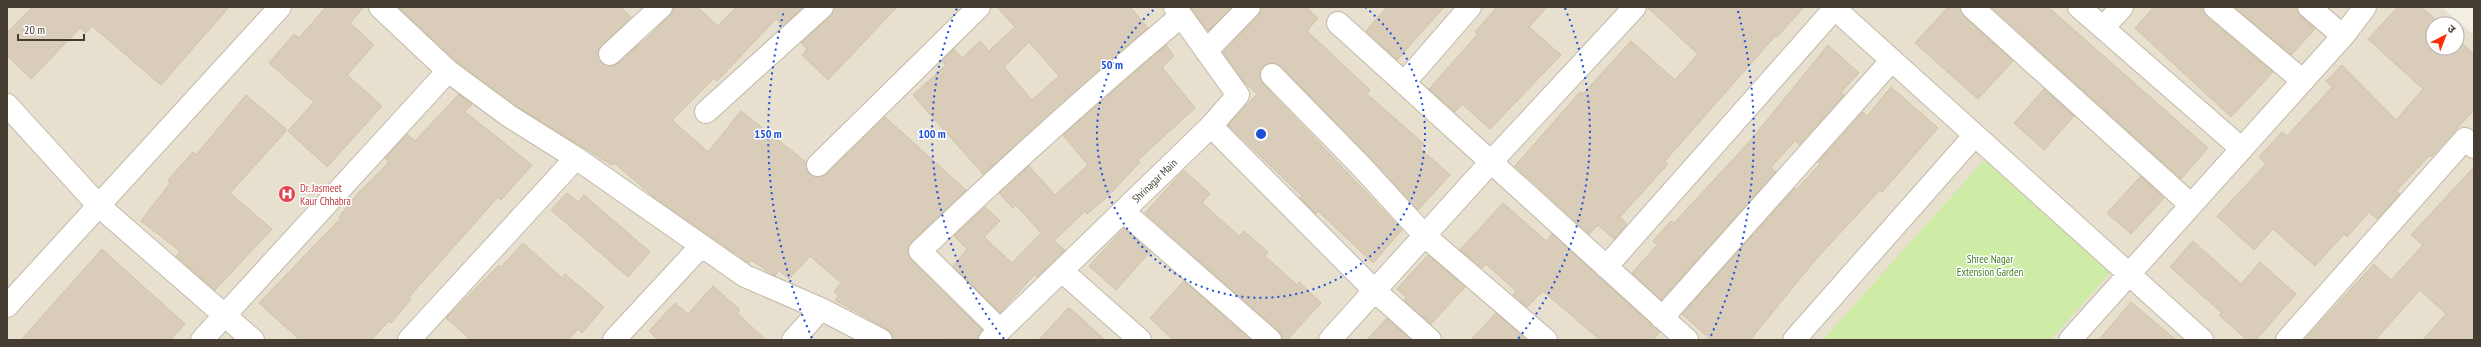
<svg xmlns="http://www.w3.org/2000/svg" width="2481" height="347" font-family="'PT Sans Narrow','Noto Sans Devanagari',sans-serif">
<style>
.residential{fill:#e8e0cf;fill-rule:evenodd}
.green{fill:#ceeca6}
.building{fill:#d9ccb9;stroke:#d1c1a9;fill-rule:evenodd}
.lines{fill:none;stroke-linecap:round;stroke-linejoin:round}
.minor-casing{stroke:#c2b8a7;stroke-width:24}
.tertiary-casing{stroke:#c2b8a7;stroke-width:24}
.minor{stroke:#fff;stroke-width:22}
.tertiary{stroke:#fff;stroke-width:22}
.ring{fill:none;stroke:#1d4ed8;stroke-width:2;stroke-dasharray:2 4}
.labels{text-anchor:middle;stroke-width:3;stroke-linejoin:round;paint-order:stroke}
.street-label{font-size:11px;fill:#453d32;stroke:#fff}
.health-label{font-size:11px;fill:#be3a42;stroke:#fff;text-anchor:start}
.park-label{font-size:11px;fill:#447c20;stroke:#fff}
.centre{fill:#1d4ed8;stroke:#fff;stroke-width:2}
.ring-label{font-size:12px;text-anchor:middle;font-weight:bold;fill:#1d4ed8;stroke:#fff;stroke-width:3;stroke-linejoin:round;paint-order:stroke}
</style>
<rect width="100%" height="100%" fill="#f3eee2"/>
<!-- residential -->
<path class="residential" d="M7,7H2442L2474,35V340H7ZM2433,24H2457V48H2433Z"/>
<!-- green -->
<path class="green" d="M1984,160L2110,273L2050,340H1823Z"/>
<!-- building -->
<path class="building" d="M32,7H229L161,85L92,26L86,33L80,28L31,79L7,55V33Z
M326,7H364L350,23L374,45L347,75L382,106L327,167L288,131L314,102L269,63L294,34L299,38Z
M398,7H620L631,17L598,51L601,62L612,66L651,35L676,7H697L718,26L736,7H803L783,26L776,19L717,81L714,78L672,120L708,152L741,111L806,162L809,174L821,177L827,174L885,117L966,190L911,242L908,254L911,260L982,330L978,339L893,340L892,334L887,329L835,300L839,296L834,292L841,283L810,256L789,279L779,270L775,276L751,260L749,263L654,197L614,163L612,165L516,106L456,61Z
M834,7H897L828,80L802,55L807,49L801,43L830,16Z
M997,7H1130L1148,28L983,174L913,95L946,65L942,61L954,49L962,58L980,41L989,51L1015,27ZM1029,42L1059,76L1032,100L1004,67Z
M1190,7H1232L1208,31Z
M1261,7H1306L1318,18L1307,31L1370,90L1367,94L1424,144L1420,148L1450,175L1418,210L1281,66L1269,63L1263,66L1260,78L1263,84L1402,230L1373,263L1318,211L1316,214L1300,198L1302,196L1228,125L1257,94L1243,81L1223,52L1258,16Z
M1387,7H1444L1397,60L1366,31Z
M1497,7H1547L1529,27L1561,55L1490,129L1462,104L1455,112L1429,89L1478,34L1475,32Z
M1647,7H1804L1777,37L1776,35L1665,161L1668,164L1620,217L1627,224L1614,239L1598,225L1589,234L1515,166L1580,92L1583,94L1631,41L1675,80L1698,54Z
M1948,7H1960L1964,16L2013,61L1978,99L1915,43Z
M1991,7H2048L2208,148L2181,179Z
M2154,7H2203L2207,17L2273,72L2231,117L2135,28Z
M2234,7H2297L2301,16L2315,29L2291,55Z
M2398,7H2422L2440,24H2433V48H2457V39L2474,54V110L2431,157L2429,156L2396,191L2400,194L2377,219L2369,212L2347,237L2344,234L2315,266L2273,229L2254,250L2217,216L2266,164L2259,157L2282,132L2287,136L2332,87L2326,81L2342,65L2396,120L2423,89L2368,39Z
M1166,45L1174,56L1162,67L1195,108L1138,160L1140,162L1107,197L1087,214L1085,211L1054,241L1065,250L1037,277L1035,274L1000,313L953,266L967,249L954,236L985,207L1000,221L984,237L1012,263L1041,233L1016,205L1013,208L999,193L1029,166L1055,195L1088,165L1063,135Z
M1828,45L1859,73L1841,92L1844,95L1799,145L1795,141L1771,167L1776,172L1661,300L1632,273L1657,245L1653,241L1671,221L1674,223L1750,141Z
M1891,87L1938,128L1882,192L1880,190L1817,258L1750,340H1711L1682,314L1794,189L1796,190L1820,164L1818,162L1863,112L1867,116Z
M2044,89L2074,116L2044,150L2014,123Z
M459,94L472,104L465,112L532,165L501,200L498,197L409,297L411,299L391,323L389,321L371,340H300L259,303L341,218L339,217L360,191L389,162L385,158L407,134L415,141Z
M246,95L287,130L230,193L272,229L215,290L176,256L180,251L141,221L170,183L168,180L193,152L196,155Z
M2474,167V340H2423L2446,314L2420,290L2375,340H2304L2374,264L2391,280L2423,245L2411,235Z
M1184,170L1210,194L1202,203L1239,236L1244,231L1268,252L1265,256L1297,285L1299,282L1321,303L1287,340H1282L1278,331L1145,213Z
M2141,176L2164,198L2131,234L2107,213Z
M567,193L579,202L584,195L650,252L628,277L551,210Z
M1503,203L1546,241L1552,234L1660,332L1653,340H1600L1543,291L1527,307L1513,295L1516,291L1486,264L1482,268L1460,250Z
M1124,228L1150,252L1116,290L1089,266Z
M2193,241L2241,284L2260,262L2296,294L2256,340H2247L2219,315L2222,313L2170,267Z
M523,243L562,278L565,274L604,307L582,333L578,329L568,340H471L446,318L499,265L501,267Z
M102,249L185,324L170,340H21Z
M1428,255L1465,287L1431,324L1404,300L1406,297L1397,289Z
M1184,281L1251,340H1173L1150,318Z
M713,286L740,310L737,313L766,340H658L649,331L675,303L688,314Z
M2131,302L2176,340H2099Z
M1068,308L1072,310L1105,340H1039Z
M1496,313L1524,338L1522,340H1471Z
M1387,318L1411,340H1367Z"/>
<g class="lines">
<!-- minor casing -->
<g class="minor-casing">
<path id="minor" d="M380,7L448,71L509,116L576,158L745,276L821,309L881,340
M1833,7L2202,340
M1972,7L2191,205
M2079,7L2242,149
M2215,7L2303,81
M2309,7L2343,36
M1338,23L1687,340
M2103,28L2122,7
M1206,51L1249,7
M610,54L661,7
M1272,75L1361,166L1425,236L1546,340
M1404,83L1470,7
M7,105L98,205L253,340
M706,112L822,7
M1211,126L1375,291L1430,340
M818,165L979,7
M1123,211L1270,340
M1606,267L1836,7
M1062,271L1140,340
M7,306L280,7
M1662,318L1892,60
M1000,330L920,251C1004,170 1091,92 1181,16
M202,340L448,71
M409,340L576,158
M614,340L701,246
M793,340L821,309
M1330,340L1491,162L1635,7
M1794,340L1975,135
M2070,340L2343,36L2365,7
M2287,340L2465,139L2474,147"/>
</g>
<!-- tertiary casing -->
<g class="tertiary-casing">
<g id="tertiary">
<path id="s1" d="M990,340L1211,126L1238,95L1175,7"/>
</g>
</g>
<!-- minor -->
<use href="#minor" class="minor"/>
<!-- tertiary -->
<use href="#tertiary" class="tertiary"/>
</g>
<!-- distance rings -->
<g class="ring">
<path d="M1365 7A164 164 0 1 1 1157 7"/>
<path d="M1004 339A329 329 0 0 1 957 8M1565 8A329 329 0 0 1 1518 339"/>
<path d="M812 338A493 493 0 0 1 784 11M1738 11A493 493 0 0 1 1710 338"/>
</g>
<!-- icons -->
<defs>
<g id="hospital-disc" transform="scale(0.9)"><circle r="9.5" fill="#e0444e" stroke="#fff"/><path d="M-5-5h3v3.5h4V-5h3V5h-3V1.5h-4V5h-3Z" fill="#fff"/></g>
</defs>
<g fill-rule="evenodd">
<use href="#hospital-disc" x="287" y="194"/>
</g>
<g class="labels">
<!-- street labels -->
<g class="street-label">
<text dy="4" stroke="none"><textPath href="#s1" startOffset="229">Shrinagar Main</textPath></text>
</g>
<!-- health labels -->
<g class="health-label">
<text x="300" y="192">Dr. Jasmeet<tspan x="300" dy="13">Kaur Chhabra</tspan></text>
</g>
<!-- park labels -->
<g class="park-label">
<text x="1990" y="263">Shree Nagar<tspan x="1990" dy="13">Extension Garden</tspan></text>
</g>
</g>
<circle cx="1261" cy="134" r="6" class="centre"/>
<g class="ring-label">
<text x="1112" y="69">50 m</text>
<text x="932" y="138">100 m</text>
<text x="768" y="138">150 m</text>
</g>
<!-- border -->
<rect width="2481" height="347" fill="none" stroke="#453d32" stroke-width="16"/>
<!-- north arrow -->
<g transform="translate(2445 36) rotate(42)"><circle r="19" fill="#ffffff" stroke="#b5b1ad"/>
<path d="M0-3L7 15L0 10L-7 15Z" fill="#ff2e0d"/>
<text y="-6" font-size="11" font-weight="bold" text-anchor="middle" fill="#453d32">उ</text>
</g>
<!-- scale -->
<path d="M18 34v6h66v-6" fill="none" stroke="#453d32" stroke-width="2"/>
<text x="24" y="34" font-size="12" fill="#453d32" stroke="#ffffff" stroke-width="3" paint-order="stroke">20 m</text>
</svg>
